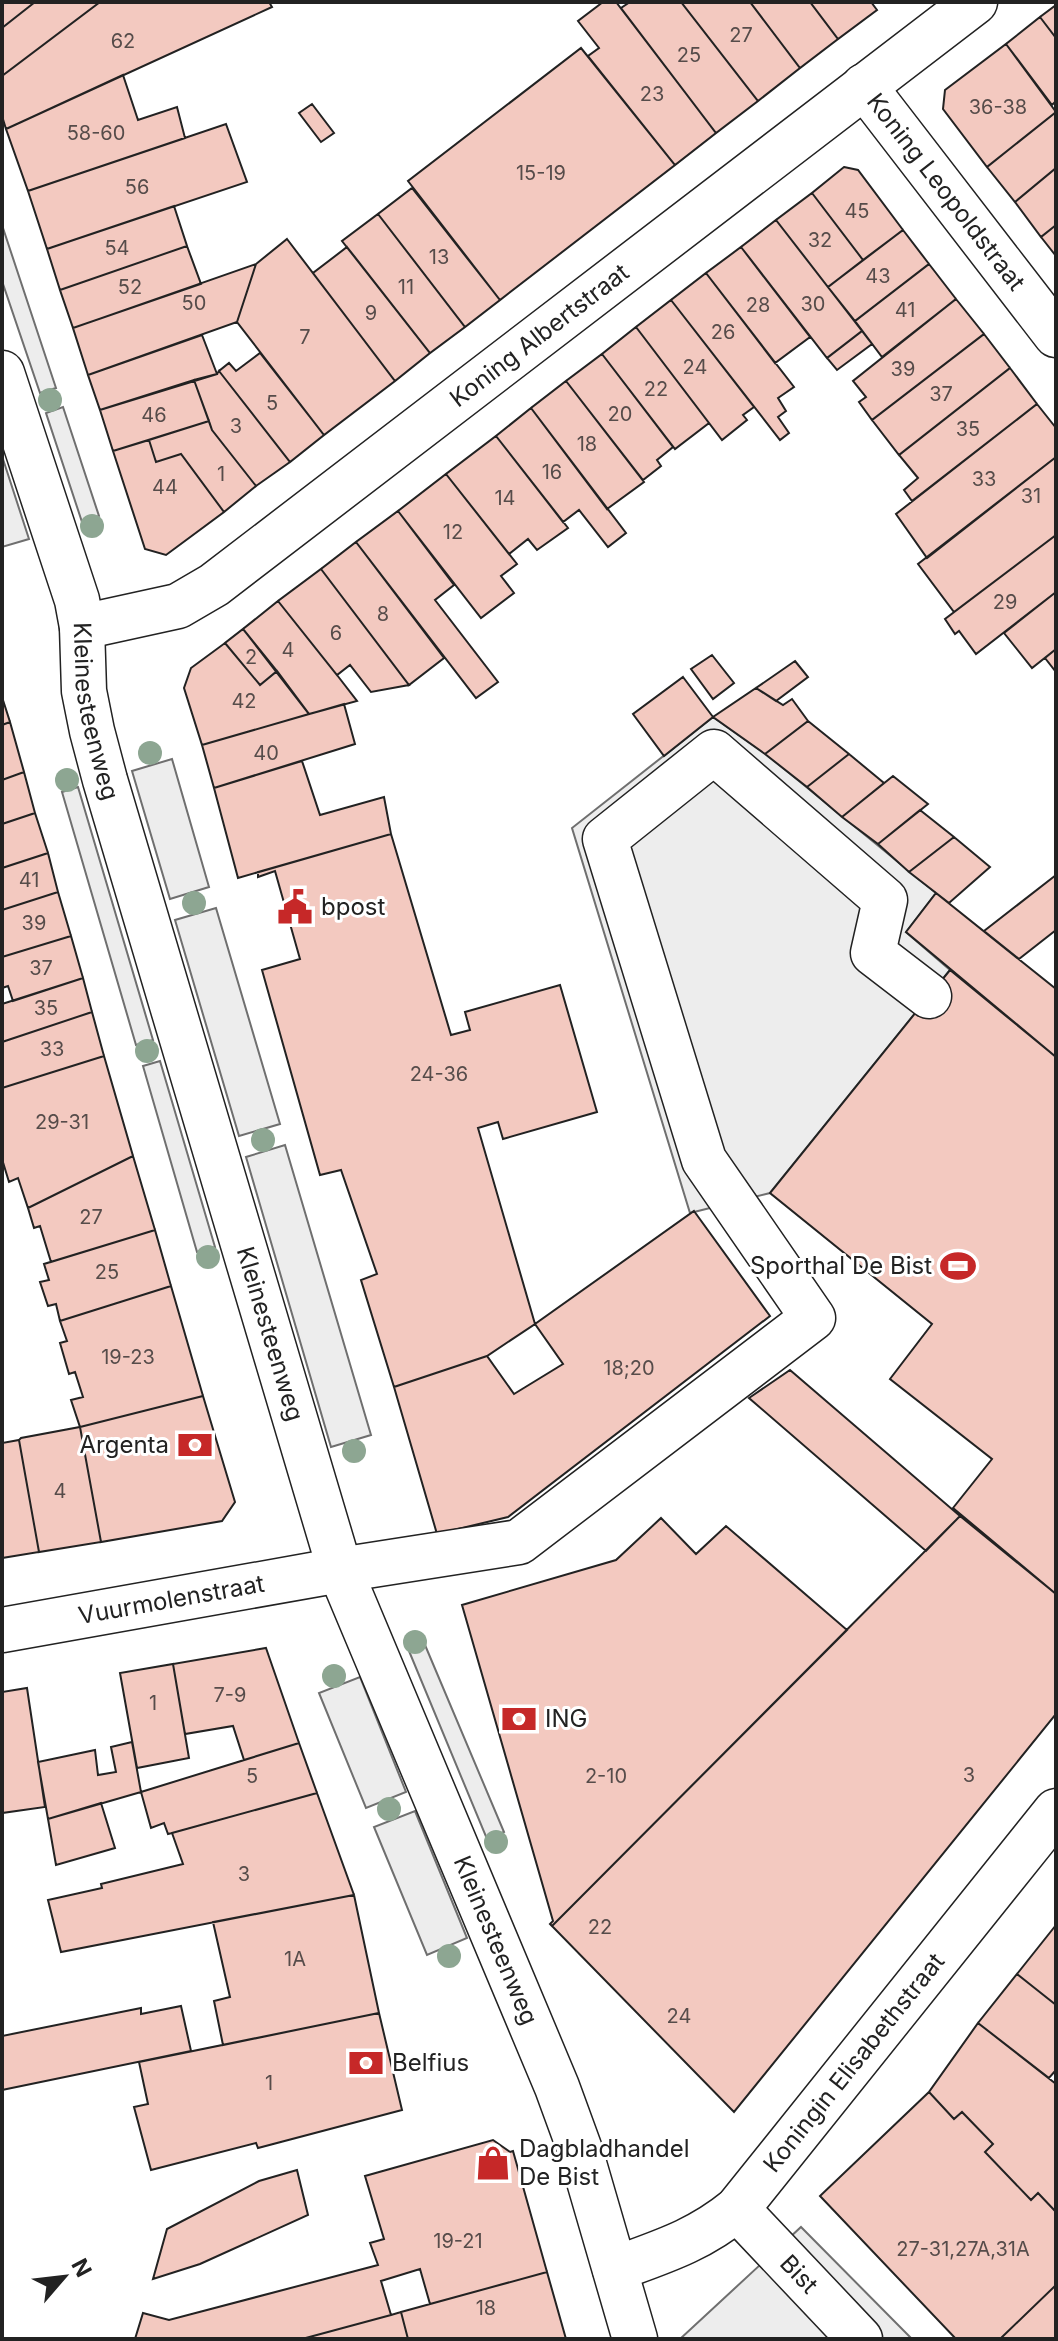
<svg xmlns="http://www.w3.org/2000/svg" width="1058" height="2341" font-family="Inter,sans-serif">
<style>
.parking{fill:#ededed;stroke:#6f6f6f;stroke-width:2}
.building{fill:#f3c9c0;stroke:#222;stroke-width:2}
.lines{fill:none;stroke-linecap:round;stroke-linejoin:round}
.minor-casing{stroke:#222;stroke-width:47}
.minor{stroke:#fff;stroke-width:44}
.tree{fill:#8da692}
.labels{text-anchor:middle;stroke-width:6;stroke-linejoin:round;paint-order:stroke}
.number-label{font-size:20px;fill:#564c4a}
.street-label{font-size:24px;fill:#222;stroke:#fff}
.poi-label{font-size:24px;fill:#222;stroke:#fff;text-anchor:start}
</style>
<rect width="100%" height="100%" fill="#fff"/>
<!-- parking -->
<path class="parking" d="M2,225L56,388L40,393L2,281Z
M63,407L99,516L82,522L46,413Z
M2,456L29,539L2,547Z
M713,717L766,754L936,893L906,932L950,970L770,1193L690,1213L572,828Z
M172,759L209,887L170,899L132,771Z
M78,787L153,1040L136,1045L62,792Z
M216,908L280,1124L239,1136L175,920Z
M160,1061L215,1247L197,1252L143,1066Z
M285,1145L371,1435L331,1447L246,1157Z
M425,1645L504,1832L487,1839L409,1651Z
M360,1677L406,1792L366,1808L319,1693Z
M415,1811L467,1938L427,1955L374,1827Z
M801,2227L912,2339H680Z"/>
<!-- building -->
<path class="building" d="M2,2H35L2,28Z
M35,2H100L2,76V28Z
M100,2H269L272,7L6,129L2,116V76Z
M603,2H616L716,133L675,165L588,56L599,48L578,21Z
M630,2H681L758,101L716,133L621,8Z
M681,2H750L800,68L758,101Z
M750,2H810L838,39L800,68Z
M810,2H871L877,10L838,39Z
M1056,5V38L1040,17Z
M1040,17L1056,38V101L1052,105L1006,44Z
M1006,44L1056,112L987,167L943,109L945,90Z
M581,48L675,165L500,300L408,181Z
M123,75L138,120L177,107L185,138L28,191L6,129Z
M312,104L334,133L321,142L299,113Z
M1056,112V168L1015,202L987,167Z
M226,124L247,182L47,249L28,191Z
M844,167L858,170L903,230L863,260L812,193Z
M1056,168V225L1041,237L1015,202Z
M412,188L500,300L465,327L378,214Z
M812,193L863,260L828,287L776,220Z
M174,206L187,246L60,290L47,249Z
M378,214L465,327L430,353L342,241Z
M776,220L862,331L827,358L741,247Z
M1056,225V256L1041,237Z
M903,230L929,264L855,321L828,287Z
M287,239L395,381L324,435L237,322L256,264Z
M187,246L201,284L73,328L60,290Z
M347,247L430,353L395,381L313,273Z
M741,247L810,337L775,363L706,273Z
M256,264L237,322L88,375L73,328Z
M929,264L956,299L882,357L855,321Z
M706,273L794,387L778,398L786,411L778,417L789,433L780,440L671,300Z
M956,299L984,334L872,420L859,402L866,397L853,381Z
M671,300L754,407L743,415L747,420L722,440L636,327Z
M636,327L709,423L675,449L602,354Z
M862,331L872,344L837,370L827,358Z
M984,334L1010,368L899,455L872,420Z
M202,335L217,374L100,410L88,375Z
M260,353L324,435L290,462L219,371L229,363L236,371Z
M602,354L673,447L657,460L661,466L643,480L566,381Z
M1010,368L1037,404L912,501L904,490L918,478L899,455Z
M219,371L290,462L256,486L212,430L194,380L217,374Z
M194,380L209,421L113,451L100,410Z
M566,381L644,482L607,509L531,408Z
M1037,404L1056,428V457L927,558L896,514Z
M531,408L626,533L608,547L579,510L563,522L496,436Z
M209,421L212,430L256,486L224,512L181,454L156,462L149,440Z
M496,436L568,528L537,550L528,539L509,554L446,474Z
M149,440L156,462L181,454L224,512L166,555L145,549L113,451Z
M1056,457V535L954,612L918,564Z
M446,474L517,564L501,576L514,593L481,618L398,511Z
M398,511L454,585L435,600L498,682L476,698L356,542Z
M1056,535V592L976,654L959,631L955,634L945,619Z
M356,542L444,658L409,685L321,569Z
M321,569L409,685L371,692L350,665L337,675L278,601Z
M1056,592V649L1032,668L1004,633Z
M278,601L337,675L357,701L309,714L243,629Z
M243,629L277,671L260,685L225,643Z
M225,643L260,685L277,671L309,714L202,745L184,688L191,668Z
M1056,649V672L1045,658Z
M712,655L734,683L713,699L691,669Z
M795,661L808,677L776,701L756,688Z
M683,677L713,717L664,756L633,714Z
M756,688L783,705L792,699L808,721L765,754L713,717Z
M2,697L10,722L2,725Z
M344,704L355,744L214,788L202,745Z
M808,721L849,754L807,787L765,754Z
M10,722L24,772L2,780V725Z
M849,754L884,783L842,817L807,787Z
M302,761L320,815L384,797L391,834L238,878L214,788Z
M24,772L35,813L2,824V780Z
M893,776L928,804L878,844L842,817Z
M920,810L954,837L909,872L878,844Z
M35,813L48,853L2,868V824Z
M391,834L451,1035L470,1030L465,1012L560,985L597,1112L503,1139L498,1122L478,1128L535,1324L487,1356L394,1387L361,1280L377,1274L341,1170L320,1175L262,970L300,959L275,871L258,877V872Z
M954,837L990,867L949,903L909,872Z
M48,853L58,892L2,910V868Z
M1056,875V930L1019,959L984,931Z
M58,892L71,936L2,957V910Z
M936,893L1056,989V1057L906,932Z
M71,936L83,978L13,1001L8,986L2,988V957Z
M950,970L1056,1057V1594L953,1508L992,1459L890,1379L932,1324L770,1193Z
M83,978L92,1012L2,1042V1004Z
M92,1012L104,1056L2,1088V1042Z
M104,1056L133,1156L28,1208L18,1178L9,1182L2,1159V1088Z
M133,1156L155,1230L51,1262L40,1226L34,1228L28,1208Z
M694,1211L770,1316L508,1517L437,1534L394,1387L487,1356L514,1394L563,1364L535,1324Z
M155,1230L171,1286L60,1321L56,1304L48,1306L40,1282L49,1280L44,1264Z
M171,1286L203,1396L80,1427L71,1400L83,1397L75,1372L69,1374L60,1343L67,1341L60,1321Z
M790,1370L960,1516L926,1551L749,1398Z
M203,1396L235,1502L222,1521L101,1542L80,1427Z
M80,1427L101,1542L39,1552L19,1440L21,1438Z
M19,1440L39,1552L2,1558V1443Z
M960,1516L1056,1594V1714L734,2112L552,1926Z
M661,1518L696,1554L726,1526L847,1630L552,1926L550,1924L553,1921L462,1605L616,1560Z
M266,1648L299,1743L244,1760L233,1726L185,1734L173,1664Z
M173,1664L189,1758L137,1768L120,1673Z
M27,1688L45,1807L2,1813V1692Z
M132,1742L141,1792L48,1819L38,1762L95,1750L98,1775L116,1772L111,1747Z
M299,1743L317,1793L172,1833L168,1834L164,1823L151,1828L141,1792Z
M317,1793L354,1895L61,1952L48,1900L102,1888L101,1884L183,1864L172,1833Z
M101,1803L115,1848L56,1865L48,1819Z
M354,1895L379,2013L223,2045L214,2001L230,1997L213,1922Z
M1056,1925V2005L1017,1974Z
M1017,1974L1056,2005V2070L1049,2078L978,2023Z
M181,2006L191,2051L2,2090V2036L141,2008V2014Z
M379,2013L402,2110L258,2148L256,2143L151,2170L134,2107L148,2104L139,2062Z
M978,2023L1056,2084V2212L1038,2193L1031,2200L985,2152L993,2144L962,2112L954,2119L929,2092Z
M929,2092L954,2119L962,2112L993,2144L985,2152L1031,2200L1038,2193L1056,2212V2285L1000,2339H956L820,2196Z
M493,2140L510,2152L513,2151L547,2272L430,2304L420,2269L381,2281L391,2315L302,2339H135L143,2313L169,2320L378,2265L370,2243L384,2239L365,2176Z
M297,2170L308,2215L200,2264L153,2279L167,2229L259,2181Z
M547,2272L566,2339H408L401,2312Z
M1056,2285V2339H1000Z
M401,2312L408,2339H302L391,2315Z"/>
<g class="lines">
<!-- minor casing -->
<g class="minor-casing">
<g id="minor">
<path id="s1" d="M864,86L1056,335"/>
<path id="s2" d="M2,373L77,600L82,627L84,691L92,731L105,780L340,1570L557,2087L580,2150L635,2339"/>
<path id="s3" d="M82,627L178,606L214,585L975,2"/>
<path id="s4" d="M2,1630L340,1570L519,1542L813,1318L704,1160L605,839L714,752L885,900L873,953L929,996"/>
<path id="s5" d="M737,2209L860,2339"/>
<path id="s6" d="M615,2269C661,2252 698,2241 737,2209L1056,1811"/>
</g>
</g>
<!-- minor -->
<use href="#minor" class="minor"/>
</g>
<!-- trees -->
<g class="tree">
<circle cx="50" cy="400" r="12"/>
<circle cx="92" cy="526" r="12"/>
<circle cx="150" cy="753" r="12"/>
<circle cx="67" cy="780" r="12"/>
<circle cx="194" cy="903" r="12"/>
<circle cx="147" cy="1051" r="12"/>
<circle cx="263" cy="1140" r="12"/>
<circle cx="208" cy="1257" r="12"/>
<circle cx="354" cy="1451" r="12"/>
<circle cx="415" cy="1642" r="12"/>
<circle cx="334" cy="1676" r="12"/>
<circle cx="389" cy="1809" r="12"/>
<circle cx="496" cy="1842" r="12"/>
<circle cx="449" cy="1956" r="12"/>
</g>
<!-- icons -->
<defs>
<g id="civic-bare" transform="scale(2.76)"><path d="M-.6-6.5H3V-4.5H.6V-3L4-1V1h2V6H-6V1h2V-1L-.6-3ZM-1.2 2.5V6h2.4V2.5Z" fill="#c62828" stroke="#fff" stroke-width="2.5" paint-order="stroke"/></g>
<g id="stadium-bare" transform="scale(2.76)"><path d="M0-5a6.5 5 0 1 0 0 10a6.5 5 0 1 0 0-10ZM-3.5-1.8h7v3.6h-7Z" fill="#c62828" stroke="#fff" stroke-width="2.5" paint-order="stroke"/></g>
<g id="bank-bare" transform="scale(2.76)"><path d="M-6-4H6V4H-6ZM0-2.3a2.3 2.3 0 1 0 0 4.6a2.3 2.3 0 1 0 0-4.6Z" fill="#c62828" stroke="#fff" stroke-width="2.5" paint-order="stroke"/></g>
<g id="shop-bare" transform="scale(2.76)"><path d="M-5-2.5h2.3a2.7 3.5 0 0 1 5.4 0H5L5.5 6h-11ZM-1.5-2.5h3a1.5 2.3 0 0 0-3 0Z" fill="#c62828" stroke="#fff" stroke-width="2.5" paint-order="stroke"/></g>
</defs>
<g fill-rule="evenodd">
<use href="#civic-bare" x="295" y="907"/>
<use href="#stadium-bare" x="958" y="1266"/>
<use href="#bank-bare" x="195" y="1445"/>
<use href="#bank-bare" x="519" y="1719"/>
<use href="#bank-bare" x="366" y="2063"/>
<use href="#shop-bare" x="493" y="2163"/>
</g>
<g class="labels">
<!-- number labels -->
<g class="number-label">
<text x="741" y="42">27</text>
<text x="123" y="48">62</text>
<text x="689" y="62">25</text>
<text x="652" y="101">23</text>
<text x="998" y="114">36-38</text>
<text x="96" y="140">58-60</text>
<text x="541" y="180">15-19</text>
<text x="137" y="194">56</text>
<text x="857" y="218">45</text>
<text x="820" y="247">32</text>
<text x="117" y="255">54</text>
<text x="439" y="264">13</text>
<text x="878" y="283">43</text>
<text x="130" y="294">52</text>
<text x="406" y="294">11</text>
<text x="194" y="310">50</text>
<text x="813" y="311">30</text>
<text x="758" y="312">28</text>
<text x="905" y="317">41</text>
<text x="371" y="320">9</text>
<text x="723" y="339">26</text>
<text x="305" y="344">7</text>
<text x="695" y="374">24</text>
<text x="903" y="376">39</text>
<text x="656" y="396">22</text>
<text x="941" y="401">37</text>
<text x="272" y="410">5</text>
<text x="620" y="421">20</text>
<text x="154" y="422">46</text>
<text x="236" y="433">3</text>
<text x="968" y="436">35</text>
<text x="587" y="451">18</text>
<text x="552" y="479">16</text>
<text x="221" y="481">1</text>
<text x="984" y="486">33</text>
<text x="165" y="494">44</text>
<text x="1031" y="503">31</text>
<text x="505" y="505">14</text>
<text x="453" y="539">12</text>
<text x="1005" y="609">29</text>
<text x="383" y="621">8</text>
<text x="336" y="640">6</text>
<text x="288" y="657">4</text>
<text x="251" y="664">2</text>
<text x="244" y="708">42</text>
<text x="266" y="760">40</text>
<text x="29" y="887">41</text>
<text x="34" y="930">39</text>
<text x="41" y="975">37</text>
<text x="46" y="1015">35</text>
<text x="52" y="1056">33</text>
<text x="439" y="1081">24-36</text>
<text x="62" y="1129">29-31</text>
<text x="91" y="1224">27</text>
<text x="107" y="1279">25</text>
<text x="128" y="1364">19-23</text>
<text x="629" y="1375">18;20</text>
<text x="60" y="1498">4</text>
<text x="230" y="1702">7-9</text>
<text x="153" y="1710">1</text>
<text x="969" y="1782">3</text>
<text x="252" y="1783">5</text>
<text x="606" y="1783">2-10</text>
<text x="244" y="1881">3</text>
<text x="600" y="1934">22</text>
<text x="295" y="1966">1A</text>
<text x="679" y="2023">24</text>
<text x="269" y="2090">1</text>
<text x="458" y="2248">19-21</text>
<text x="963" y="2256">27-31,27A,31A</text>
<text x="486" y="2315">18</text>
</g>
<!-- street labels -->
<g class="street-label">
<text dy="8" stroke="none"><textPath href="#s1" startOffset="134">Koning Leopoldstraat</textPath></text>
<text dy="8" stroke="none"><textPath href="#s3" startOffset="550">Koning Albertstraat</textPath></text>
<text dy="8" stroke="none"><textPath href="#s2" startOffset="352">Kleinesteenweg</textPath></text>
<text dy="8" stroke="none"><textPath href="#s2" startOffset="1000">Kleinesteenweg</textPath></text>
<text dy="8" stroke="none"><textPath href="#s4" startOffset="172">Vuurmolenstraat</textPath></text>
<text dy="8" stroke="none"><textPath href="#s2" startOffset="1648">Kleinesteenweg</textPath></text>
<text dy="8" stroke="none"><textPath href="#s6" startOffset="324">Koningin Elisabethstraat</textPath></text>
<text dy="8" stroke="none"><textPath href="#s5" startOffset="90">Bist</textPath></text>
</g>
<!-- poi labels -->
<g class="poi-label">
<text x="321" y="915">bpost</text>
<text x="932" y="1274" text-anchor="end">Sporthal De Bist</text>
<text x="169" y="1453" text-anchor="end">Argenta</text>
<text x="545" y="1727">ING</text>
<text x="392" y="2071">Belfius</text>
<text x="519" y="2157">Dagbladhandel<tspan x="519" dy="28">De Bist</tspan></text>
</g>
</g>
<!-- border -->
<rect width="1058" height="2341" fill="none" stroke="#222222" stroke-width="8"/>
<!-- north arrow -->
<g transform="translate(64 2277) rotate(62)" stroke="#ffffff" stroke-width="6" paint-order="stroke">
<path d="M0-6L14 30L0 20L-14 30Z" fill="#222222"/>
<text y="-12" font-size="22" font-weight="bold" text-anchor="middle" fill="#222222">N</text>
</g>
</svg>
